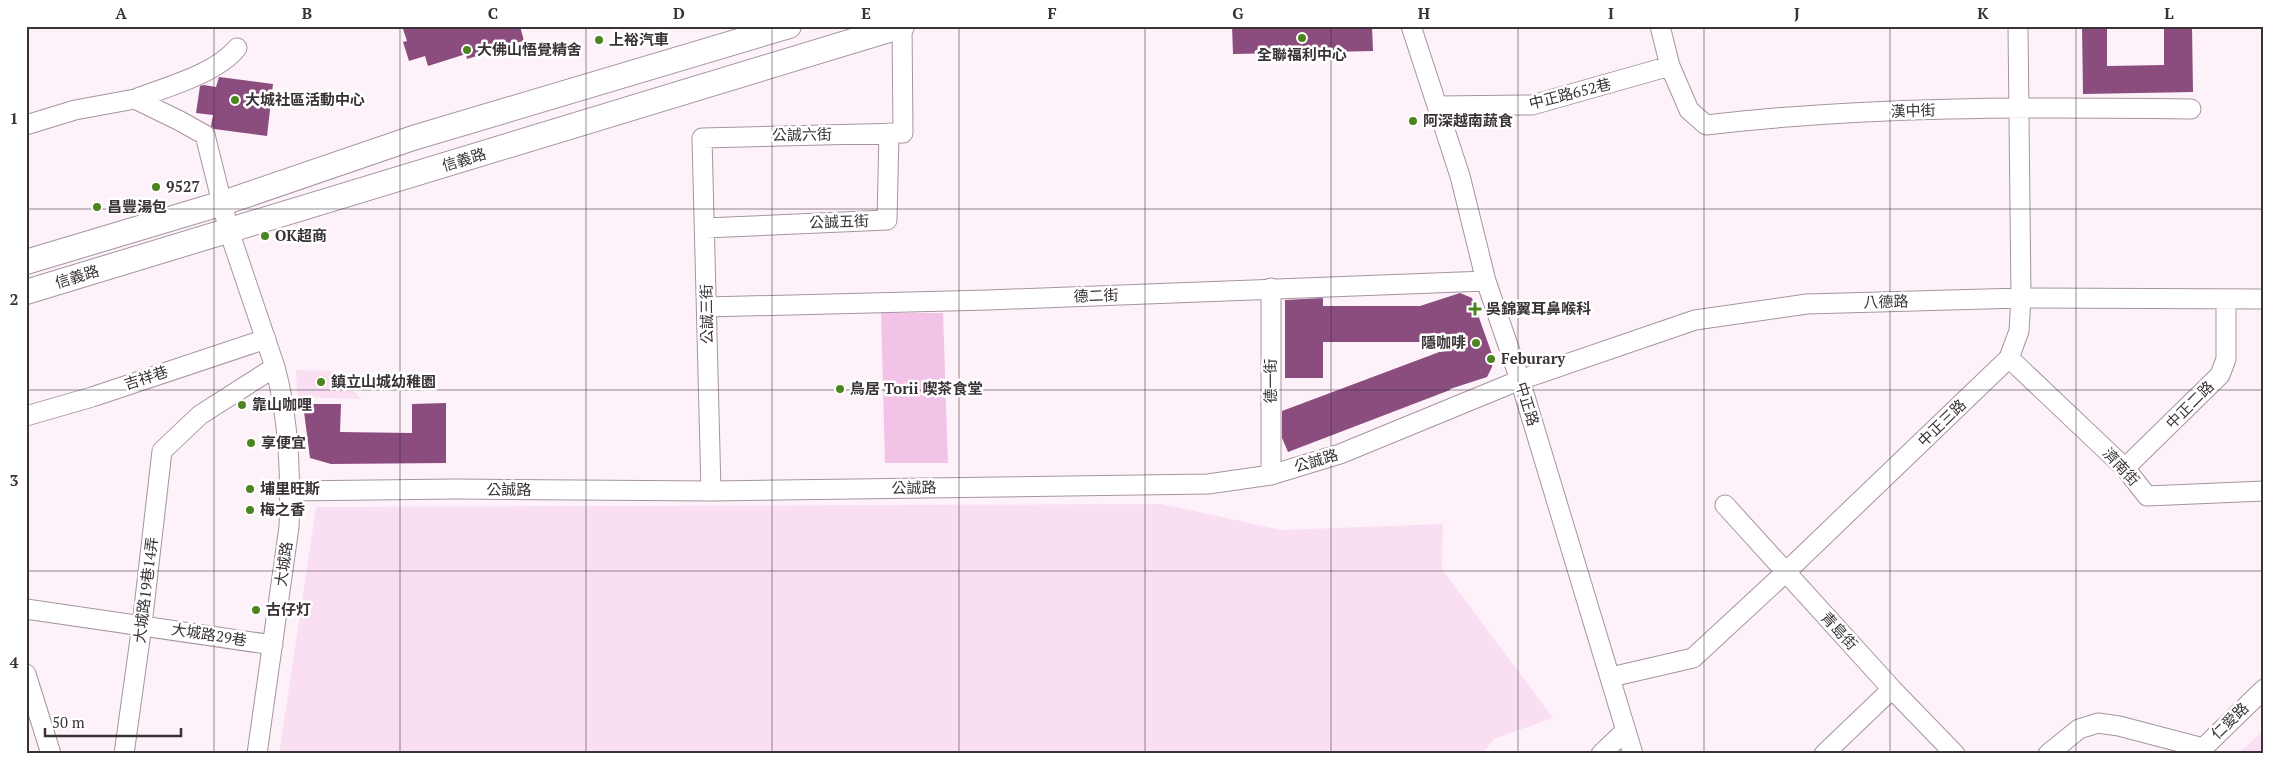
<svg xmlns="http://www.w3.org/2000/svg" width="2290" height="780" font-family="'PT Serif','Noto Sans TC',serif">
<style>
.built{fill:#fadff3}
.green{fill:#f3c2e7}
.building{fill:#8a4d7e}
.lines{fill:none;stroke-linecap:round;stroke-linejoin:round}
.minor-casing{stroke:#a694a1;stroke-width:21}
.major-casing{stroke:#a694a1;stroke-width:26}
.minor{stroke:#fff;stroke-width:19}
.major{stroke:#fff;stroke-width:24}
.grid{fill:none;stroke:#393237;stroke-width:1;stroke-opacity:0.55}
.poi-dot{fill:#4c841f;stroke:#fff;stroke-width:2}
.labels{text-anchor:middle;stroke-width:5;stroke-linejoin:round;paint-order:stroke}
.poi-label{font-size:15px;font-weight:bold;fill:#393237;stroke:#fff;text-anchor:start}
.street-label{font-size:15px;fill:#393237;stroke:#fff}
.neatline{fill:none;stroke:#393237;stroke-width:2}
.grid-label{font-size:16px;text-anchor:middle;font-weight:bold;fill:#393237}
</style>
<rect width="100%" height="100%" fill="#fef2fa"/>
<!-- built -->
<path class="built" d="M296,370L336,371L361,399L299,397L297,392Z
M1162,504L1281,530L1443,524L1442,569L1553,718L1494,739L1482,754H279L316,507Z
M2264,730V754H2238Z"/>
<!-- green -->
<path class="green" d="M881,313H943L948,463H885Z"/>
<!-- building -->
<path class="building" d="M402,26H520L524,41L493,48V51L467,59L466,54L428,66L425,56L409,61L403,42L407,41Z
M1232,26H1372L1373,51L1233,54Z
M2082,26H2107V66L2164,65V26H2192L2193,92L2083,94Z
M219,77L273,84L267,136L214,129L211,126L213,115L196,113L200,86L204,85L216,87Z
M1460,293L1472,298L1493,357L1492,367L1487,377L1450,389V390L1288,452L1282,438V411L1466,342H1323V378H1285V300L1323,298V306H1420Z
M446,403V463L331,464L310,458L303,404H341L340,432L412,433V404Z"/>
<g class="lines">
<!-- minor casing -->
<g class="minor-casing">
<path id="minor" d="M1411,26L1460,176L1486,281L1520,380L1633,754
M1660,26L1670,66L1689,110L1706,125C1867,106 2029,107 2191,109
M135,99C166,87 216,74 237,48
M1437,106L1532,105L1670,66
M26,125L75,110L135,99L180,121L205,135L229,231L275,367C289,419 291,474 289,527L257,754
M705,228L887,220L889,133
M1271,288V475
M707,307L988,300L1486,281
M2009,358L2125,468L2147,496L2264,491
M26,416L92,397L266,339
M2125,468L2220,375L2226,359V299
M290,491L455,489L711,491L1208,484L1271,475L1340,454L1520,380L1695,320L1807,304L2021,298L2264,299
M711,491L702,138L903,133L902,26
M1725,505L1892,689L1955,754
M26,609L273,645
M26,674L51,754
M1611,677L1693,658L1786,572L2009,358L2019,331L2021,298L2018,26
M124,754L142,625L162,451L200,415L275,367
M1601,754L1626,730
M1824,754L1892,689
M2048,754L2079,729L2098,723L2119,726L2203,748
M2197,754L2264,689"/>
</g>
<!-- major casing -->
<g class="major-casing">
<path id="major" d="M26,262L223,203L413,138L789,26
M26,292L902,26"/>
</g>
<!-- minor -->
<use href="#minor" class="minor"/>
<!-- major -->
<use href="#major" class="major"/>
</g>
<!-- grid -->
<path class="grid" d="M214,26V754M400,26V754M586,26V754M772,26V754M959,26V754M1145,26V754M1331,26V754M1518,26V754M1704,26V754M1890,26V754M2076,26V754M26,209H2264M26,390H2264M26,571H2264"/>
<!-- markers -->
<g class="poi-dot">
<circle cx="1302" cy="38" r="5"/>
<circle cx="599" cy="40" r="5"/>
<circle cx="467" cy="50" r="5"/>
<circle cx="235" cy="100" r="5"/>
<circle cx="1413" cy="121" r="5"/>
<circle cx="156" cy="187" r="5"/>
<circle cx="97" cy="207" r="5"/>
<circle cx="265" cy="236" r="5"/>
<path d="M1472.5 301.5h5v5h5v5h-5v5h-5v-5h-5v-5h5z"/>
<circle cx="1476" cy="343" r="5"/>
<circle cx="1491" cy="359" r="5"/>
<circle cx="321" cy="382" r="5"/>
<circle cx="840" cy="389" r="5"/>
<circle cx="242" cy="405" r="5"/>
<circle cx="251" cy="443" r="5"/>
<circle cx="250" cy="489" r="5"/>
<circle cx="250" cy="510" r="5"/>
<circle cx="256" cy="610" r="5"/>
</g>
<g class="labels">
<!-- poi labels -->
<g class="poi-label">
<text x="609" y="45">上裕汽車</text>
<text x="477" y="55">大佛山悟覺精舍</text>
<text x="1302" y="60" text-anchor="middle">全聯福利中心</text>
<text x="245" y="105">大城社區活動中心</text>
<text x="1423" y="126">阿深越南蔬食</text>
<text x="166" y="192">9527</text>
<text x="107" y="212">昌豐湯包</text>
<text x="275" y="241">OK超商</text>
<text x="1486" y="314">吳錦翼耳鼻喉科</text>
<text x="1466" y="348" text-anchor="end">隱咖啡</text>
<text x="1501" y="364">Feburary</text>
<text x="331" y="387">鎮立山城幼稚園</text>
<text x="850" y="394">鳥居 Torii 喫茶食堂</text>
<text x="252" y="410">靠山咖哩</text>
<text x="261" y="448">享便宜</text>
<text x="260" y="494">埔里旺斯</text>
<text x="260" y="515">梅之香</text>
<text x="266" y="615">古仔灯</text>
</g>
<!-- street labels -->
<g class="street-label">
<text transform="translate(1570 94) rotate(-14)" y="5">中正路652巷</text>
<text transform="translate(1913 111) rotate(-2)" y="5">漢中街</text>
<text transform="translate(802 135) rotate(-1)" y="5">公誠六街</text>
<text transform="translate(464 160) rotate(-17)" y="5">信義路</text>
<text transform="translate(839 222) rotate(-2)" y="5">公誠五街</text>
<text transform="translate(77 277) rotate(-17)" y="5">信義路</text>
<text transform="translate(1096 296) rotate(-2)" y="5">德二街</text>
<text transform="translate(1886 302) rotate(-1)" y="5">八德路</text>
<text transform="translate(707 314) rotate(-91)" y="5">公誠三街</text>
<text transform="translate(146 378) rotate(-18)" y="5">吉祥巷</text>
<text transform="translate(1271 381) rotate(-90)" y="5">德一街</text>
<text transform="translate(1527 404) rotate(73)" y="5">中正路</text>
<text transform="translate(2190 405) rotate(-45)" y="5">中正二路</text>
<text transform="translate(1942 423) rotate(-44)" y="5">中正三路</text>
<text transform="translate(1316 461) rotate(-17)" y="5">公誠路</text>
<text transform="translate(2121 467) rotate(47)" y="5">濟南街</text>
<text transform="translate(914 488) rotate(-1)" y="5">公誠路</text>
<text x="509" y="495">公誠路</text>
<text transform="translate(284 564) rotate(-82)" y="5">大城路</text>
<text transform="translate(146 590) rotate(-83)" y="5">大城路19巷14弄</text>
<text transform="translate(1839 631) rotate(47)" y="5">青島街</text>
<text transform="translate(209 635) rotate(9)" y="5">大城路29巷</text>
<text transform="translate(2230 721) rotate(-44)" y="5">仁愛路</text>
</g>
</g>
<!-- border -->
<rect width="2290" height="780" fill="none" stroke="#ffffff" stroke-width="55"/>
<!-- scale -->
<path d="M45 728v8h136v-8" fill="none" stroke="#393237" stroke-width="2.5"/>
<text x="52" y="728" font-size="15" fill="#393237" stroke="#ffffff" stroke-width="4" paint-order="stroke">50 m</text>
<rect x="28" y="28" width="2234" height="724" class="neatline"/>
<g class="grid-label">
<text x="121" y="19">A</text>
<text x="307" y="19">B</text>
<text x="493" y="19">C</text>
<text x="679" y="19">D</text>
<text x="866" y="19">E</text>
<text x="1052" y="19">F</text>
<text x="1238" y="19">G</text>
<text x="1424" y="19">H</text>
<text x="1611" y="19">I</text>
<text x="1797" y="19">J</text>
<text x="1983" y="19">K</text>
<text x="2169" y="19">L</text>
<text x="14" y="124">1</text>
<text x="14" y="305">2</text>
<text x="14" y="486">3</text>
<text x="14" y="668">4</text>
</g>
</svg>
